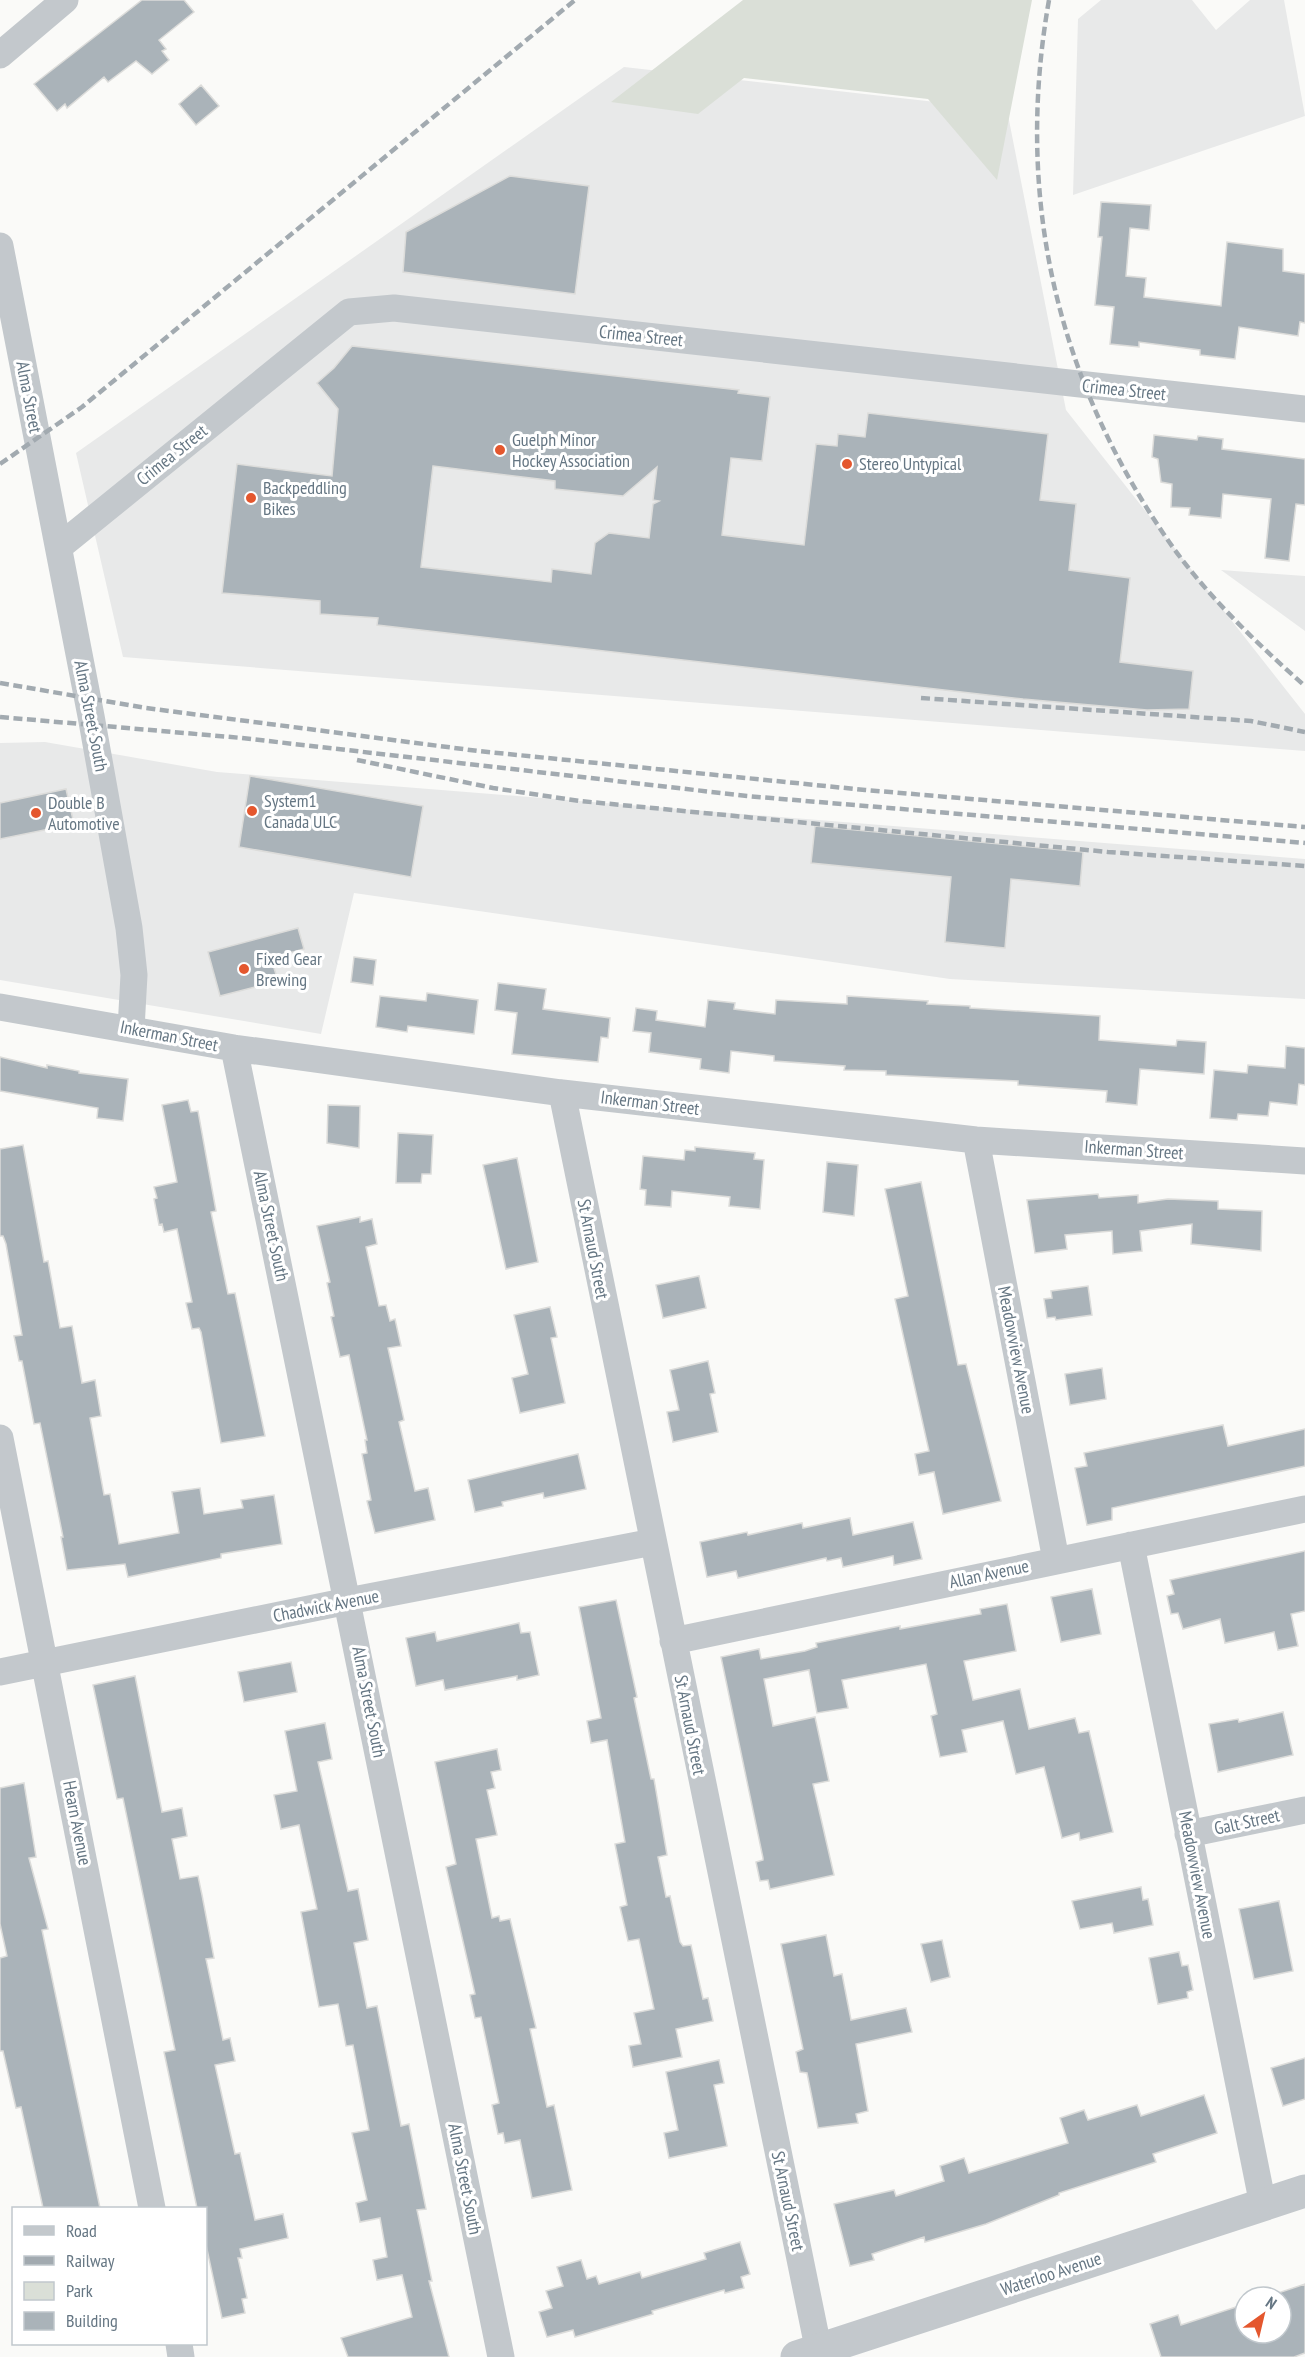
<svg xmlns="http://www.w3.org/2000/svg" width="1305" height="2357" font-family="'PT Sans Narrow',sans-serif">
<style>
.built{fill:#e8e9e9}
.green{fill:#dadfd7}
.building{fill:#aab3b9;stroke:#dcdcda;stroke-width:1.5;fill-rule:evenodd}
.lines{fill:none;stroke-linecap:round;stroke-linejoin:round}
.minor{stroke:#c3c8cc;stroke-width:27}
.tertiary{stroke:#c3c8cc;stroke-width:33}
.rail{stroke:#a2aab0;stroke-width:4.5;stroke-dasharray:9 4.5;stroke-linecap:butt}
.poi-dot{fill:#e4572e;stroke:#fff;stroke-width:2}
.labels{text-anchor:middle;stroke-width:6;stroke-linejoin:round;paint-order:stroke}
.street-label{font-size:18px;fill:#657683;stroke:#fff}
.poi-label{font-size:18px;fill:#657683;stroke:#fff;text-anchor:start}
</style>
<rect width="100%" height="100%" fill="#fafaf8"/>
<!-- built -->
<path class="built" d="M1101,0H1192L1216,30L1250,0H1284L1305,116L1073,195L1078,19Z
M624,67L1007,110L1066,410L1305,714V751L123,657L76,453Z
M1221,570L1305,576V631Z
M45,742L217,772L1305,859V999L950,979L354,893L321,1034L0,980V743Z"/>
<!-- green -->
<path class="green" d="M743,0H1032L997,180L928,99L744,78L698,114L611,102Z"/>
<!-- building -->
<path class="building" d="M142,0H184L194,12L159,40L166,49L162,51L169,60L152,74L136,61L108,82L104,77L67,108L65,104L57,111L34,84Z
M201,85L219,106L196,125L179,104Z
M510,176L589,186L575,294L403,272L406,232Z
M1101,202L1151,205L1149,230L1130,228L1126,276L1146,278L1144,297L1221,306L1227,242L1283,249V271L1305,274V323L1300,322L1298,336L1239,327L1235,359L1200,355V350L1139,342V347L1110,344L1114,307L1095,305L1102,237H1098Z
M352,346L739,390L738,393L770,397L762,461L731,458L722,535L804,545L816,444L837,446L838,434L865,437L868,413L1048,434L1040,500L1076,504L1069,570L1130,578L1120,662L1193,671L1189,709L1147,710L1023,699L377,625L378,618L320,614V601L222,593L237,464L332,476L338,409L317,383L334,368ZM433,466L555,481V489L623,496L657,467L653,500L659,501L653,504L649,538L609,533L595,543L591,574L552,569L551,582L421,567Z
M1154,435L1197,440L1198,436L1223,439L1222,449L1305,459V505L1296,504L1289,561L1265,558L1271,499L1223,494L1221,518L1189,515L1190,508L1171,507L1172,484L1161,482L1158,459L1152,457Z
M250,776L423,806L411,877L239,847Z
M66,789L74,824L0,839V803Z
M815,826L1083,852L1080,886L1011,879L1005,948L945,942L951,877L811,863Z
M298,928L304,949L271,958L278,981L220,996L208,952Z
M354,957L376,960L373,985L351,982Z
M498,983L546,989L543,1009L610,1018L608,1038L601,1037L598,1062L512,1054L517,1013L495,1010Z
M427,993L478,1000L474,1034L408,1026L407,1032L376,1027L380,996L426,1001Z
M847,996L928,1001L927,1004L970,1006V1008L1100,1016L1099,1040L1176,1046L1177,1040L1206,1042L1204,1074L1140,1069L1137,1105L1106,1102L1107,1091L1018,1085V1081L886,1075V1071L844,1070L845,1066L774,1061V1056L731,1051L729,1073L700,1069L701,1059L649,1052L651,1033L633,1031L636,1008L657,1011L656,1020L705,1027L708,1000L735,1003L734,1009L775,1014L776,1000L847,1004Z
M1286,1046L1305,1048V1085L1299,1084L1297,1105L1270,1102L1268,1116L1238,1114L1237,1120L1210,1118L1214,1070L1247,1073L1248,1065L1285,1068Z
M0,1057L47,1068V1065L79,1071V1073L128,1079L123,1121L97,1118L98,1108L0,1091Z
M188,1100L191,1112L198,1111L216,1211L211,1212L228,1294L235,1293L265,1436L221,1443L201,1332L199,1328L192,1329L186,1303L192,1302L177,1229L164,1232L162,1224L159,1225L154,1199L157,1198L154,1187L177,1182L162,1105Z
M328,1105L360,1106L359,1148L327,1143Z
M398,1133L433,1135L431,1174H422L421,1183H396Z
M23,1145L44,1262L48,1261L60,1328L72,1326L82,1383L95,1380L101,1416L90,1418L104,1495L110,1494L119,1544L179,1533L172,1492L200,1488L204,1514L243,1508L241,1500L274,1495L282,1544L221,1554V1558L128,1577L125,1564L67,1570L61,1537H63L40,1423L34,1424L22,1361H19L14,1336L22,1335L6,1244L3,1236H0V1149Z
M695,1147L755,1153L754,1159L764,1160L760,1209L729,1206L730,1197L672,1191L671,1207L645,1205L646,1190L640,1189L643,1156L684,1160L685,1150L695,1151Z
M517,1158L538,1262L506,1269L483,1165Z
M827,1162L858,1165L854,1216L823,1212Z
M921,1182L958,1365L966,1364L1001,1501L943,1514L934,1472L919,1475L915,1454L929,1451L895,1299L908,1296L885,1189Z
M1098,1194L1099,1198L1138,1195V1203L1168,1199L1218,1201V1209L1262,1211L1261,1251L1191,1244L1192,1224L1140,1231L1142,1251L1113,1254L1112,1231L1065,1235L1067,1249L1035,1253L1027,1200Z
M360,1217V1222L372,1219L377,1244L366,1247L379,1306L386,1305L390,1321L395,1319L401,1346L388,1348L404,1420L399,1422L415,1491L428,1488L435,1520L375,1533L367,1501L371,1500L362,1454L367,1453L365,1440H367L349,1355L340,1357L331,1317L334,1316L327,1283L330,1282L317,1226Z
M699,1276L706,1308L663,1318L656,1285Z
M1088,1286L1092,1315L1056,1320L1055,1317L1047,1318L1044,1299L1052,1298L1051,1291Z
M550,1307L557,1337L551,1338L565,1403L520,1413L512,1378L528,1374L514,1315Z
M708,1361L715,1393L710,1394L718,1432L673,1442L667,1412L679,1410L670,1370Z
M1102,1368L1106,1399L1070,1405L1065,1374Z
M1223,1425L1228,1446L1305,1429V1466L1112,1508V1520L1087,1525L1075,1468L1087,1466L1084,1453Z
M578,1454L586,1489L544,1498L543,1493L502,1502L503,1506L475,1512L468,1480Z
M850,1518L853,1535L913,1522L922,1559L894,1565L893,1556L843,1567L841,1558L827,1561L826,1558L738,1578L736,1571L707,1577L700,1542L747,1532L748,1535L802,1523L803,1528Z
M1305,1551V1611L1291,1614L1298,1646L1278,1650L1274,1632L1225,1643L1220,1619L1183,1629L1178,1613L1171,1614L1167,1596L1174,1594L1170,1580Z
M1092,1589L1101,1634L1061,1642L1051,1597Z
M616,1600L637,1697L634,1698L651,1779H654L667,1855L658,1857L666,1897L670,1896L680,1942L683,1946L691,1945L703,1999L708,1998L713,2021L676,2029L682,2057L633,2067L629,2046L641,2044L634,2013L654,2009L639,1939L628,1941L620,1907L627,1905L615,1844L625,1842L607,1740L591,1743L587,1721L601,1718L579,1607Z
M1007,1604L1016,1651L964,1661L973,1700L1020,1689L1029,1729L1075,1718L1079,1733L1089,1731L1113,1832L1080,1840L1079,1833L1062,1838L1044,1767L1016,1774L1003,1721L962,1730L967,1752L940,1757L931,1716L937,1714L926,1664L842,1680L848,1708L817,1713L809,1670L764,1679L773,1726L815,1717L829,1781L813,1784L834,1875L770,1889L768,1880L760,1881L756,1862L763,1860V1858L721,1657L759,1649L761,1659L805,1651L817,1647L816,1643L900,1626V1629L981,1614L980,1609Z
M519,1623L521,1633L530,1632L539,1675L517,1680V1676L445,1690L443,1680L416,1686L406,1638L435,1632L437,1641Z
M291,1662L297,1692L244,1702L238,1672Z
M135,1676L162,1812L182,1808L187,1836L172,1839L180,1879L198,1876L202,1895L214,1958L206,1959L223,2040L230,2038L235,2061L215,2065L235,2154L240,2153L255,2220L283,2214L288,2238L240,2249L242,2258H238L247,2298L242,2299L245,2313L222,2318L206,2245V2208H197L164,2052L175,2050L123,1798L117,1799L93,1685Z
M1283,1712L1293,1755L1218,1772L1209,1724L1238,1719L1239,1722Z
M325,1723L332,1759L318,1762L348,1891L358,1889L368,1940L354,1943L367,2008L377,2006L401,2126L409,2124L426,2209L417,2210L432,2281H429L449,2357H348L341,2338L412,2317L402,2275L377,2280L373,2260L387,2257L380,2218L360,2222L356,2203L367,2200L352,2133L369,2130L353,2045L346,2046L338,2004L319,2007L301,1912L317,1909L299,1825L281,1829L274,1795L297,1791L285,1731Z
M497,1749L501,1770L491,1772L495,1788L487,1790L497,1835L476,1839L492,1918L499,1916L500,1921L510,1919L536,2028L530,2029L547,2107L554,2105L572,2190L532,2198L520,2140L505,2143L503,2133L498,2134L492,2105L499,2103L481,2017L475,2018L470,1995L475,1994L446,1867L456,1864L435,1762Z
M24,1783L36,1857L29,1858L48,1929L42,1930L100,2208H43L21,2107L16,2108L3,2051H0V1958L7,1956L0,1924V1788Z
M1141,1887L1143,1900L1148,1899L1153,1925L1114,1933L1112,1923L1080,1929L1072,1901Z
M1279,1901L1293,1971L1254,1979L1239,1909Z
M826,1935L834,1976L842,1974L851,2020L906,2008L912,2032L856,2044L868,2111L856,2114L858,2123L818,2128L807,2073L800,2072L796,2052L803,2049L781,1944Z
M942,1940L950,1977L931,1982L921,1944Z
M1179,1952L1182,1966L1188,1965L1193,1990L1187,1992L1188,1998L1158,2004L1149,1958Z
M1305,2058V2099L1283,2106L1271,2068Z
M719,2060L724,2083L714,2085L727,2146L669,2158L664,2133L678,2130L666,2072Z
M1204,2095L1217,2133L1153,2154L1156,2162L1059,2193V2195L986,2224L925,2242L924,2237L872,2254L874,2260L850,2266L834,2204L894,2190L896,2196L944,2181L940,2166L964,2158L969,2173L1068,2143L1060,2118L1084,2110L1088,2120L1137,2105L1141,2116Z
M740,2242L750,2274L741,2277L744,2288L725,2293L724,2290L652,2311L653,2314L575,2337L573,2330L547,2337L539,2312L552,2308L546,2291L563,2286L557,2267L581,2260L587,2279L596,2276L599,2284L640,2272L642,2278L706,2259L704,2253Z
M1305,2284V2353L1294,2357H1161L1150,2324L1178,2315L1181,2325L1245,2304V2333H1281V2297H1266Z"/>
<g class="lines">
<!-- minor -->
<path class="minor" d="M0,55L65,0
M0,246L91,716L129,928L134,975L131,1029
M59,547L349,312L394,308L1305,409
M0,1007L234,1048L562,1093L976,1140L1305,1161
M234,1048L501,2357
M562,1093L820,2357
M976,1140L1056,1560
M0,1438L152,2208
M1131,1545L1263,2205
M673,1641L1305,1509
M0,1672L348,1601L653,1542
M1188,1834L1305,1810
M179,2344L181,2357"/>
<!-- tertiary -->
<path class="tertiary" d="M797,2357L1305,2191"/>
<!-- rail -->
<path class="rail" d="M1049,0C1015,192 1054,371 1163,533C1201,590 1253,640 1305,686
M0,464L82,407L575,0
M0,683L146,708L478,751L865,790L1305,827
M921,698L1251,721L1305,732
M0,717L242,738L747,796L1305,843
M357,760L493,788L580,801L1108,852L1305,866"/>
</g>
<!-- markers -->
<g class="poi-dot">
<circle cx="500" cy="450" r="6"/>
<circle cx="847" cy="464" r="6"/>
<circle cx="251" cy="498" r="6"/>
<circle cx="252" cy="811" r="6"/>
<circle cx="36" cy="813" r="6"/>
<circle cx="244" cy="969" r="6"/>
</g>
<g class="labels">
<!-- street labels -->
<g class="street-label">
<text transform="translate(641 336) rotate(6)" y="6">Crimea Street</text>
<text transform="translate(1124 390) rotate(6)" y="6">Crimea Street</text>
<text transform="translate(29 397) rotate(79)" y="6">Alma Street</text>
<text transform="translate(172 455) rotate(-39)" y="6">Crimea Street</text>
<text transform="translate(91 716) rotate(79)" y="6">Alma Street South</text>
<text transform="translate(169 1036) rotate(11)" y="6">Inkerman Street</text>
<text transform="translate(650 1103) rotate(7)" y="6">Inkerman Street</text>
<text transform="translate(1134 1150) rotate(4)" y="6">Inkerman Street</text>
<text transform="translate(271 1226) rotate(78)" y="6">Alma Street South</text>
<text transform="translate(593 1249) rotate(79)" y="6">St Arnaud Street</text>
<text transform="translate(1016 1350) rotate(79)" y="6">Meadowview Avenue</text>
<text transform="translate(989 1574) rotate(-12)" y="6">Allan Avenue</text>
<text transform="translate(326 1606) rotate(-11)" y="6">Chadwick Avenue</text>
<text transform="translate(369 1702) rotate(79)" y="6">Alma Street South</text>
<text transform="translate(690 1725) rotate(79)" y="6">St Arnaud Street</text>
<text transform="translate(1247 1822) rotate(-12)" y="6">Galt Street</text>
<text transform="translate(77 1823) rotate(79)" y="6">Hearn Avenue</text>
<text transform="translate(1197 1875) rotate(79)" y="6">Meadowview Avenue</text>
<text transform="translate(465 2179) rotate(79)" y="6">Alma Street South</text>
<text transform="translate(788 2201) rotate(78)" y="6">St Arnaud Street</text>
<text transform="translate(1051 2274) rotate(-18)" y="6">Waterloo Avenue</text>
</g>
<!-- poi labels -->
<g class="poi-label">
<text x="512" y="446">Guelph Minor<tspan x="512" dy="21">Hockey Association</tspan></text>
<text x="859" y="470">Stereo Untypical</text>
<text x="263" y="494">Backpeddling<tspan x="263" dy="21">Bikes</tspan></text>
<text x="264" y="807">System1<tspan x="264" dy="21">Canada ULC</tspan></text>
<text x="48" y="809">Double B<tspan x="48" dy="21">Automotive</tspan></text>
<text x="256" y="965">Fixed Gear<tspan x="256" dy="21">Brewing</tspan></text>
</g>
</g>
<!-- legend -->
<rect x="12" y="2207" width="195" height="138" fill="#ffffff" stroke="#c1c8cd" stroke-width="1.5"/>
<rect x="24" y="2226" width="30" height="9" fill="#c3c8cc" stroke="#c1c8cd" stroke-width="1.5"/>
<text x="66" y="2237" font-size="18" fill="#657683">Road</text>
<rect x="24" y="2256" width="30" height="9" fill="#a2aab0" stroke="#c1c8cd" stroke-width="1.5"/>
<text x="66" y="2267" font-size="18" fill="#657683">Railway</text>
<rect x="24" y="2282" width="30" height="18" fill="#dadfd7" stroke="#c1c8cd" stroke-width="1.5"/>
<text x="66" y="2297" font-size="18" fill="#657683">Park</text>
<rect x="24" y="2312" width="30" height="18" fill="#aab3b9" stroke="#c1c8cd" stroke-width="1.5"/>
<text x="66" y="2327" font-size="18" fill="#657683">Building</text>
<!-- north arrow -->
<g transform="translate(1263 2315) rotate(34)"><circle r="28" fill="#ffffff" stroke="#c1c8cd" stroke-width="1.5"/>
<path d="M0-4.5L10 22L0 15L-10 22Z" fill="#e4572e"/>
<text y="-9" font-size="16" font-weight="bold" text-anchor="middle" fill="#657683">N</text>
</g>
</svg>
